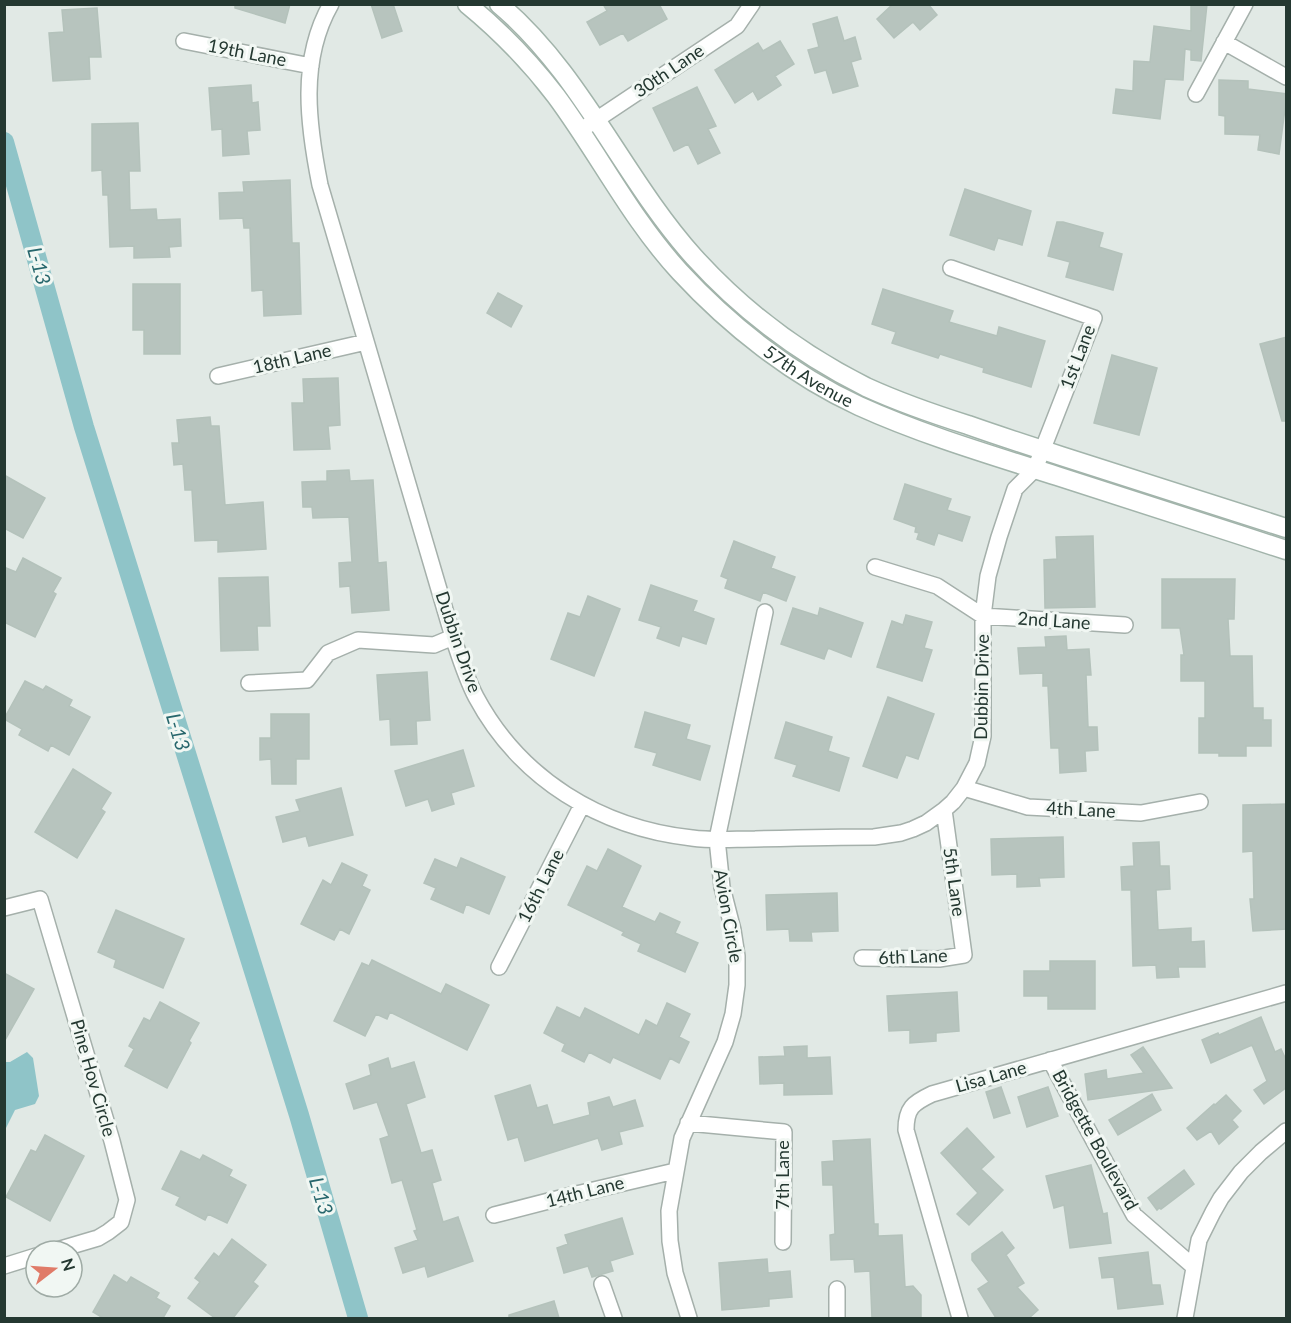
<svg xmlns="http://www.w3.org/2000/svg" width="1291" height="1323" font-family="Lato,sans-serif">
<style>
.water{fill:#8fc4c8}
.lines{fill:none;stroke-linecap:round;stroke-linejoin:round}
.canal{stroke:#8fc4c8;stroke-width:20}
.building{fill:#b7c4be;stroke:#b4c2bb;stroke-width:1.5}
.street-casing{stroke:#a5b0ab;stroke-width:18}
.secondary-casing{stroke:#a2b4ab;stroke-width:21}
.street{stroke:#fff;stroke-width:15}
.secondary{stroke:#fff;stroke-width:18}
.labels{text-anchor:middle;stroke-width:6;stroke-linejoin:round;paint-order:stroke}
.street-label{font-size:18px;fill:#243831;stroke:#f1f7f3}
.water-label{font-size:20px;font-style:italic;fill:#26666c;stroke:#f1f7f3}
</style>
<rect width="100%" height="100%" fill="#e1e9e5"/>
<!-- water -->
<path class="water" d="M27,1052L33,1058L39,1096L35,1104L15,1110L5,1130V1062H10Z"/>
<g class="lines">
<!-- canal -->
<path class="canal" d="M4,142L84,427L299,1115L358,1318"/>
</g>
<!-- building -->
<path class="building" d="M235,4H290L285,23L235,8Z
M371,4H393L402,31L382,38Z
M603,4H659L667,19L628,41L623,33L600,45L587,22L607,11Z
M893,4H928L937,15L920,30L913,22L894,38L877,19Z
M1191,4H1207L1201,61L1191,60V50L1185,49L1183,80L1165,79L1160,119L1113,113L1116,89L1133,91L1134,61L1150,62L1154,26L1191,31Z
M97,8L101,57H89L90,79L53,81L49,33L64,32L62,10Z
M837,17L844,41L855,37L861,59L851,62L858,86L833,93L826,70L815,73L808,50L819,47L813,24Z
M780,41L794,64L775,76L781,85L758,100L753,91L735,103L715,70L758,43L763,51Z
M1219,80L1248,81V89L1287,94L1279,154L1258,150L1260,135L1225,134V116L1219,115Z
M251,85L252,103L258,102L260,130L247,131L249,154L223,156L222,129L212,130L209,88Z
M697,87L716,126L708,129L720,153L698,164L688,144L674,151L653,108Z
M138,123L140,171H129L130,210L156,209L157,220L180,219L181,246L169,247L170,257L134,258V246L110,247L108,195H103L102,170L92,171V124Z
M290,180L292,243H299L301,314L264,316L263,290L252,291L250,228H244L243,218L220,219L219,193L244,192L243,182Z
M965,189L1031,211L1022,245L998,238L994,250L950,235Z
M1057,222H1063L1103,233L1099,247L1122,254L1113,290L1066,277L1070,262L1048,256Z
M133,284H180V354H144V330H133Z
M883,289L953,311L949,322L997,336L999,327L1045,341L1031,387L983,372L984,368L940,354L938,358L892,343L896,332L872,324Z
M498,293L522,306L511,327L487,313Z
M1287,337V421H1282L1260,344Z
M1112,355L1157,368L1139,435L1094,423Z
M338,378L340,425L328,426L330,449L294,450L292,403H304L303,379Z
M210,417L211,426H219L225,505L263,502L266,549L218,552V540L195,541L192,490H185L183,464L174,465L172,443H179L177,420Z
M349,470L350,481L373,480L378,563L386,562L389,610L352,613L350,586L340,587L339,563L352,562L349,517L313,518L312,507H303L302,482L327,481V471Z
M4,475L45,498L23,538L4,528Z
M905,484L951,499L947,510L970,517L962,541L938,533L934,545L917,539L919,533L915,532L916,527L894,519Z
M1093,536L1095,607L1045,608L1044,560L1057,559L1056,537Z
M734,541L775,557L771,568L795,577L786,601L763,592L760,601L725,588L728,579L721,576Z
M23,558L61,578L53,592L56,594L35,637L4,622V567L16,572Z
M268,577L270,626H257L258,650L221,651L219,578Z
M1162,579H1235L1234,619H1228L1230,656H1252L1253,708H1263V720H1271V746H1246V756H1219V753H1199V718H1205V681H1181V655H1184L1180,628H1162Z
M651,585L697,601L693,611L714,619L706,644L682,636L679,646L657,638L661,627L639,620Z
M588,596L620,609L594,676L551,659L568,613L580,617Z
M793,608L818,616L820,608L863,623L851,657L828,648L824,659L781,644Z
M906,615L932,622L924,648L932,650L922,681L877,667L892,621L903,625Z
M1066,636L1067,650L1089,649L1091,675H1086L1088,727H1097L1098,750L1085,751L1086,771L1060,773L1059,748H1051L1048,686H1043V673L1020,674L1018,648L1046,647L1045,637Z
M427,672L430,720L416,721L417,744L391,745L390,719L380,720L377,675Z
M25,681L43,690L46,686L72,700L69,706L90,717L69,755L51,745L48,751L19,735L22,729L4,719Z
M888,697L934,714L918,759L906,755L897,778L863,766Z
M645,712L690,725L686,739L710,746L700,780L653,765L657,753L635,747Z
M271,714H309V759H296V784H272L271,759L260,760V738H271Z
M786,722L832,737L828,751L849,758L839,791L793,776L797,765L775,758Z
M463,750L474,786L451,793L454,804L432,811L428,799L406,806L395,771Z
M73,769L111,793L101,809L105,812L77,858L35,832Z
M341,788L353,835L309,846L306,836L283,842L276,817L300,811L296,800Z
M1287,804V929L1253,931L1250,899H1254L1253,851L1243,852V805Z
M1063,837L1064,877L1039,878L1040,886L1017,887V874L992,875L991,839Z
M1159,842L1160,866H1169L1170,889L1156,890L1158,930L1191,928V942L1204,941L1205,967H1178L1179,977L1157,978L1156,965L1133,966L1131,890H1122L1121,867L1134,866L1133,843Z
M608,849L641,866L622,907L655,922L660,913L680,922L675,933L698,943L685,972L638,951L641,944L622,935L624,932L568,905L587,866L597,871Z
M461,858L505,877L489,914L466,904L463,913L431,899L436,888L424,883L435,859L457,868Z
M342,863L367,875L362,886L370,890L349,934L340,929L334,940L301,924L323,880L331,885Z
M837,893L838,931L811,932L812,941H790L789,929L767,930L766,895Z
M116,910L184,939L163,988L114,967L116,960L98,952Z
M372,960L441,994L446,984L489,1005L467,1050L390,1012L387,1019L376,1014L365,1036L334,1021L362,963L369,966Z
M1050,961H1095V1009H1048V996H1024V971H1050Z
M4,973L34,989L4,1042Z
M957,992L959,1031L936,1033V1041L910,1043V1030L889,1031L887,996Z
M160,1002L199,1023L189,1041L191,1043L167,1088L125,1066L134,1049L129,1046L144,1018L150,1021Z
M667,1003L690,1014L679,1037L689,1042L679,1063L670,1058L660,1079L613,1057L610,1063L589,1052L584,1062L562,1051L565,1044L544,1033L557,1007L580,1018L585,1008L639,1035L646,1020L657,1026Z
M1261,1017L1275,1052L1281,1049L1287,1062V1087L1264,1104L1254,1090L1267,1081L1252,1045L1211,1063L1202,1040L1218,1033L1219,1035Z
M807,1046V1058L830,1057L832,1094L784,1095V1083L760,1084L759,1057L785,1056L784,1047Z
M1143,1047L1172,1088L1088,1100L1085,1074L1106,1070L1107,1079L1144,1073L1131,1055Z
M388,1058L391,1069L414,1062L425,1097L406,1104L421,1153L432,1150L441,1180L432,1183L443,1222L458,1217L473,1261L428,1277L425,1266L403,1273L395,1248L418,1240L414,1231L417,1230L402,1180L392,1183L380,1139L389,1136L377,1102L354,1109L346,1084L371,1075L369,1065Z
M530,1085L537,1108L547,1105L553,1125L590,1115L588,1103L609,1097L613,1107L635,1100L643,1126L619,1132L622,1144L602,1150L598,1138L525,1161L518,1137L508,1140L495,1096Z
M1001,1087L1010,1113L994,1118L986,1092Z
M1048,1087L1058,1116L1027,1127L1018,1097Z
M1152,1094L1161,1110L1118,1135L1109,1120Z
M1226,1095L1241,1111L1232,1120L1238,1127L1219,1144L1211,1131L1197,1140L1187,1128L1214,1104L1215,1105Z
M967,1128L994,1157L981,1169L1003,1190L969,1225L957,1214L978,1193L941,1153Z
M45,1135L84,1156L50,1221L6,1197L31,1150L36,1152Z
M870,1139L874,1224H878V1236L902,1235L905,1287L913,1286L921,1295V1318H872L870,1271L855,1272L854,1259L831,1260L830,1235L835,1234L833,1185H823L822,1162L834,1161L833,1141Z
M181,1151L200,1160L203,1155L232,1170L229,1176L246,1185L227,1223L208,1214L205,1220L176,1205L180,1197L162,1189Z
M1091,1165L1103,1214L1107,1213L1111,1243L1070,1248L1064,1205L1054,1208L1046,1176Z
M1184,1170L1194,1184L1161,1209L1159,1208L1157,1210L1148,1198Z
M622,1218L633,1254L610,1261L613,1271L592,1277L588,1266L564,1273L557,1248L568,1244L565,1235Z
M1002,1232L1014,1248L1006,1255L1024,1283L1017,1287L1038,1310L1029,1318H996L978,1289L989,1282L972,1260V1254Z
M232,1239L266,1265L253,1282L258,1286L233,1318H215L188,1298L200,1282L195,1278L214,1253L219,1257Z
M1148,1252L1152,1285H1160L1163,1304L1118,1309L1114,1277L1102,1278L1099,1258Z
M767,1259L768,1273L790,1271L792,1297L769,1299V1306L722,1310L719,1263Z
M114,1275L127,1283L131,1277L159,1293L156,1298L170,1306L163,1318H103L93,1312Z
M554,1301L559,1318H509V1315Z"/>
<g class="lines">
<!-- street casing -->
<g class="street-casing">
<path id="street" d="M331,4C299,60 308,125 320,185L453,637C460,658 466,678 476,697C520,779 600,828 692,838C713,841 734,839 755,839C795,838 835,837 874,837L901,833L913,829L926,823L944,810L953,802L964,788L977,763L983,736V616L988,576L999,537L1015,489L1035,469L1094,318L951,268
M184,41L311,66
M1224,42L1286,77
M1196,94L1245,4
M587,126L737,26L752,4
M218,376L366,342
M875,567L937,586L983,616L1125,625
M249,683L307,680L328,653L358,640L434,645L453,637
M964,788L1028,807L1141,813L1200,802
M4,908L40,899L112,1141L127,1200L121,1222L108,1232L98,1238L54,1251
M862,958L939,959L964,955L944,810
M499,967L582,805
M1050,1060L1134,1215L1194,1267
M688,1123L784,1132L783,1242
M494,1215L568,1196L675,1171
M4,1266L36,1256
M602,1284L614,1318
M689,1318L675,1273L670,1241L669,1211L682,1138L725,1042L733,1014L737,985V956L733,930L722,887L717,839L765,612
M837,1318V1289
M960,1318L906,1130C906,1108 913,1103 932,1094L1286,993
M1185,1318L1199,1240L1213,1212L1221,1198L1241,1172L1261,1152L1286,1131"/>
</g>
<!-- secondary casing -->
<g class="secondary-casing">
<g id="secondary">
<path id="s1" d="M467,4C500,31 530,62 556,96C599,154 631,219 680,272C730,326 792,375 859,406C923,435 991,455 1057,476C1134,501 1210,525 1286,550"/>
<path d="M499,4C582,74 623,178 694,257C742,310 802,355 866,387C899,402 933,414 968,425C999,436 1030,446 1061,456C1136,480 1211,504 1286,528"/>
</g>
</g>
<!-- street -->
<use href="#street" class="street"/>
<!-- secondary -->
<use href="#secondary" class="secondary"/>
</g>
<g class="labels">
<!-- street labels -->
<g class="street-label">
<text transform="translate(247 53) rotate(11)" y="6">19th Lane</text>
<text transform="translate(669 71) rotate(-34)" y="6">30th Lane</text>
<text transform="translate(1078 357) rotate(-69)" y="6">1st Lane</text>
<text transform="translate(292 359) rotate(-13)" y="6">18th Lane</text>
<text dy="6" stroke="none"><textPath href="#s1" startOffset="510">57th Avenue</textPath></text>
<text transform="translate(1054 621) rotate(4)" y="6">2nd Lane</text>
<text transform="translate(458 642) rotate(71)" y="6">Dubbin Drive</text>
<text transform="translate(982 687) rotate(-89)" y="6">Dubbin Drive</text>
<text transform="translate(1081 810) rotate(3)" y="6">4th Lane</text>
<text transform="translate(954 882) rotate(82)" y="6">5th Lane</text>
<text transform="translate(541 886) rotate(-63)" y="6">16th Lane</text>
<text transform="translate(728 916) rotate(80)" y="6">Avion Circle</text>
<text transform="translate(913 957) rotate(-2)" y="6">6th Lane</text>
<text transform="translate(991 1077) rotate(-16)" y="6">Lisa Lane</text>
<text transform="translate(93 1078) rotate(74)" y="6">Pine Hov Circle</text>
<text transform="translate(1095 1140) rotate(61)" y="6">Bridgette Boulevard</text>
<text transform="translate(783 1175) rotate(-90)" y="6">7th Lane</text>
<text transform="translate(585 1192) rotate(-14)" y="6">14th Lane</text>
</g>
<!-- water labels -->
<g class="water-label">
<text transform="translate(39 266) rotate(74)" y="7">L-13</text>
<text transform="translate(178 732) rotate(73)" y="7">L-13</text>
<text transform="translate(321 1196) rotate(73)" y="7">L-13</text>
</g>
</g>
<!-- border -->
<rect width="1291" height="1323" fill="none" stroke="#243831" stroke-width="12"/>
<!-- north arrow -->
<g transform="translate(54 1269) rotate(73)"><circle r="28" fill="#f1f7f3" stroke="#9faba5" stroke-width="1.5"/>
<path d="M0-4.5L10 22L0 15L-10 22Z" fill="#e07b68"/>
<text y="-9" font-size="16" font-weight="bold" text-anchor="middle" fill="#243831">N</text>
</g>
</svg>
